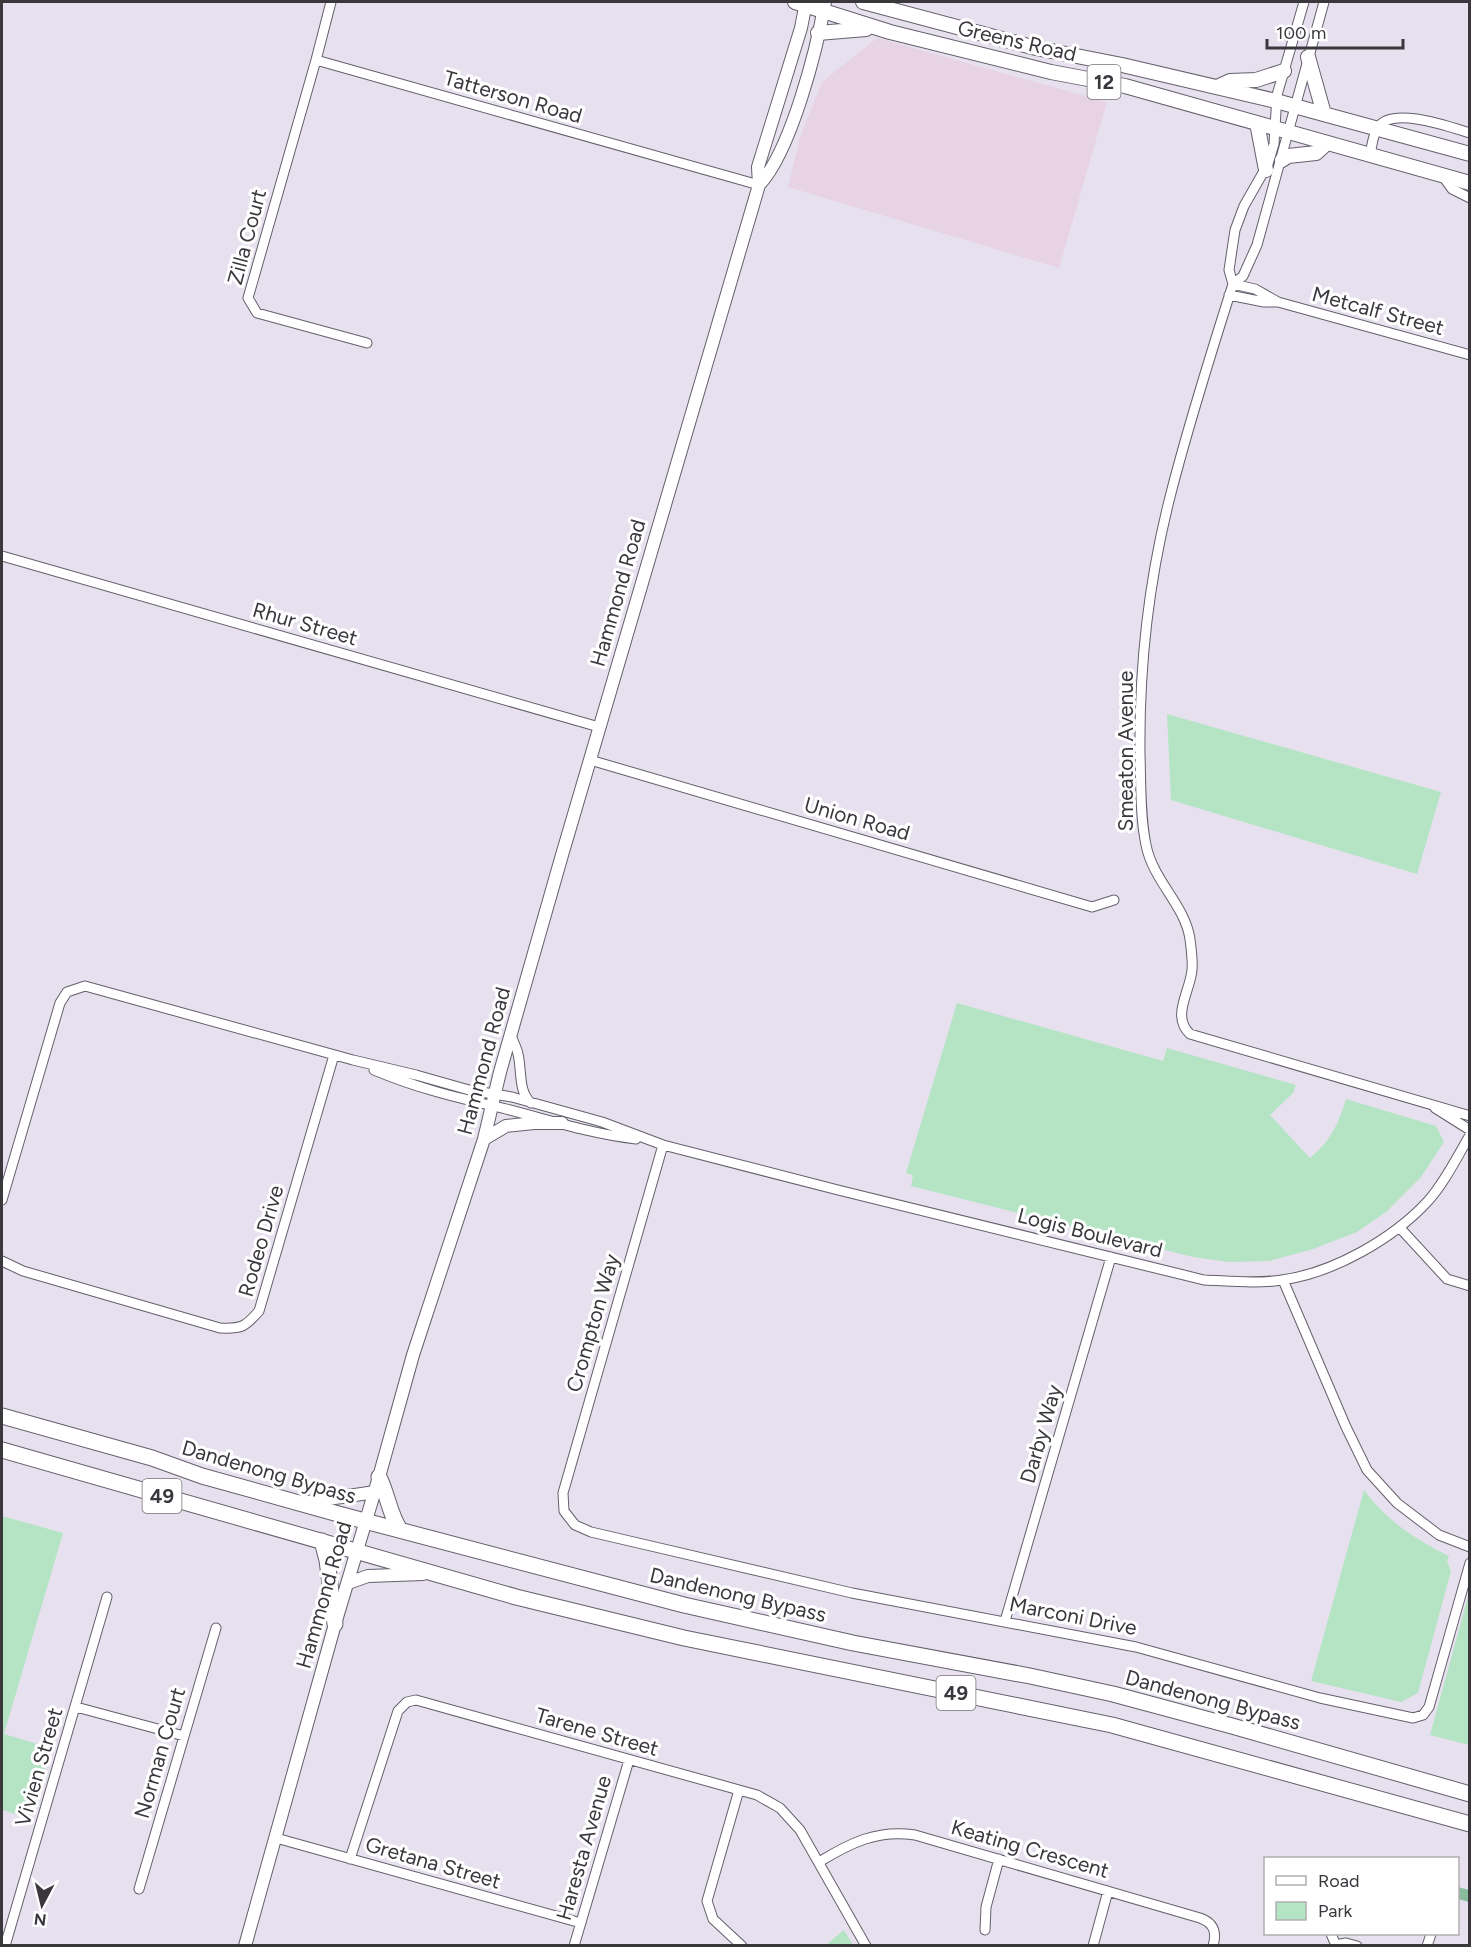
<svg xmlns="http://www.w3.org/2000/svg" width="1471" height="1947" font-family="Figtree,sans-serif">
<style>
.commercial{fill:#e7d3e3}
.green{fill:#b4e4c4}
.forest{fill:#89bc9a}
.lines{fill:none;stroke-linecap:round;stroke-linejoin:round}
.minor-casing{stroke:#655f6c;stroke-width:11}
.secondary-casing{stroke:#655f6c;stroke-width:14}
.primary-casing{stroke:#655f6c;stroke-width:16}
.trunk-casing{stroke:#655f6c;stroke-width:17}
.minor{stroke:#fff;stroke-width:9}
.secondary{stroke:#fff;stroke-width:12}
.primary{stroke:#fff;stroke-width:14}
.trunk{stroke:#fff;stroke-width:15}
.labels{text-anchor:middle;stroke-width:6;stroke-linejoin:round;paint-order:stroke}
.shield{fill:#fff;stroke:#757377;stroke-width:1.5}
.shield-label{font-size:20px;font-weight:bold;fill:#3a373d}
.street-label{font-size:21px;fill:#3a373d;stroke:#fff}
</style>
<rect width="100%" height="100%" fill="#e7e1ef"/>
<!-- commercial -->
<path class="commercial" d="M877,38L1107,102L1059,268L788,187L800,137L822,82Z"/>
<!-- green -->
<path class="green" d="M1167,714L1441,792L1417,874L1171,800Z
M957,1003L1163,1061L1167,1048L1296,1085L1293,1093L1270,1115L1310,1158C1330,1142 1339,1123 1346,1099L1436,1126L1444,1142L1421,1177L1386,1212L1357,1232L1313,1249L1269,1261L1229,1262L1193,1257L911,1186L913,1175L906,1173Z
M1364,1490C1386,1520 1416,1540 1449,1556L1447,1561L1451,1571L1418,1693L1401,1702L1311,1681Z
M2,1516L63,1533L4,1734L51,1748L30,1818L2,1810Z
M1469,1593V1745L1430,1735Z
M844,1930L853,1945H826Z"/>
<!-- forest -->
<path class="forest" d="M1458,1887L1469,1890V1902L1458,1899Z"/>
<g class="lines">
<!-- minor casing -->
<g class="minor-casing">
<path id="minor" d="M331,2L316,60L759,185
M1304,2L1277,95L1274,144L1268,164L1244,206L1235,230L1229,270L1233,284C1211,353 1189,423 1171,493C1149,578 1139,667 1140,754C1141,784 1140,816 1146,845C1153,881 1185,905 1190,939C1191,948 1193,961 1192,970C1190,992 1171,1016 1190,1034L1470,1116
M316,60L248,298L257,313L367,343
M1370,154C1372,146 1373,134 1378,127C1393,106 1450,127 1470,133
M1442,175L1452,189L1470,198
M1233,284L1243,276L1257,245L1324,2
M1233,284L1255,289L1278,302
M1229,295L1264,302H1278L1470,355
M2,556L599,727
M590,760L1092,907L1114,900
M511,1035C513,1042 517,1048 518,1054C522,1070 518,1092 531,1103
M374,1070C419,1089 459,1098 506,1109C549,1120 591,1134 636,1139
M1435,1108L1470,1130
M663,1145L563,1493L564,1511L575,1525L591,1532L852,1593L1136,1647L1320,1698L1413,1718L1423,1715L1429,1707L1470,1563
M2,1200L60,1003L67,992L85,986L353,1060L416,1075L469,1090L512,1097L602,1122L663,1145L838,1190L1204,1280C1230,1281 1256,1284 1282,1280C1333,1273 1393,1239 1428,1201C1445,1182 1457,1157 1470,1135
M1400,1228L1447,1279L1470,1286
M2,1261L23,1271L220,1328C242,1329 245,1327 259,1311L334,1055
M1283,1280L1346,1427L1367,1470L1397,1503L1439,1535L1470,1547
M1005,1621L1111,1257
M76,1707L184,1736
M739,1790L707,1901L713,1919L742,1946
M276,1838L581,1923
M350,1859L398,1711L407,1702L416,1700L757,1795L780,1808L800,1830L866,1946
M819,1862C850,1843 878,1829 915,1835L1200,1918C1214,1923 1217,1932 1213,1946
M139,1889L216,1628
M985,1930L986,1907L999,1859
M1331,1934L1336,1945
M1336,1945L1346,1943L1357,1946
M5,1946L107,1597
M574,1946L629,1760
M1093,1946L1108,1891
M1427,1946L1431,1934"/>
</g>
<!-- secondary casing -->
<g class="secondary-casing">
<path id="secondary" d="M759,185C791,151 817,49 825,2
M484,1139L506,1126L534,1123H562
M301,1503L375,1492
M348,1583L368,1576L423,1574
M245,1946L335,1624L379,1477L413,1355L484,1139L500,1072L562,855L759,185L758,167L801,28L806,2"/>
</g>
<!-- primary casing -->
<g class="primary-casing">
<path id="primary" d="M795,2L890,32L1051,72L1125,86L1470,183
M863,2L1036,48L1122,65L1276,101L1470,154
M818,33L866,29
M1308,57L1324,114
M1217,87L1230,81L1256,80L1284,71
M1257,123L1266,170
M1282,160L1288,156L1316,153L1327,143"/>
</g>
<!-- trunk casing -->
<g class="trunk-casing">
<path id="trunk" d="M2,1416L152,1458L202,1476L342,1515L684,1605L853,1643L1030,1676L1113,1694L1232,1726L1470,1794
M2,1450L516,1597L684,1638L1112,1725L1470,1824
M379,1477C388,1495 389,1513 400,1530
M322,1541L327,1560L335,1624"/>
</g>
<!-- minor -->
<use href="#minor" class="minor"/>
<!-- secondary -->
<use href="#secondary" class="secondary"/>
<!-- primary -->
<use href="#primary" class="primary"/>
<!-- trunk -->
<use href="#trunk" class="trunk"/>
</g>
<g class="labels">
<!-- shield labels -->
<g class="shield">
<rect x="1087.5" y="65" width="33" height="34" rx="4.5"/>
<rect x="142.5" y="1479" width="39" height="34" rx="4.5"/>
<rect x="936.5" y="1676" width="39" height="34" rx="4.5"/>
</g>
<g class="shield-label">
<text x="1104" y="89">12</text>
<text x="162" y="1503">49</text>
<text x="956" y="1700">49</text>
</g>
<!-- street labels -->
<g class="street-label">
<text transform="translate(1017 41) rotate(13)" y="7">Greens Road</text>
<text transform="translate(513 97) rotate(16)" y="7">Tatterson Road</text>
<text transform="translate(247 237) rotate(-75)" y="7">Zilla Court</text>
<text transform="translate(1378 311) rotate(15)" y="7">Metcalf Street</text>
<text transform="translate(618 593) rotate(-74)" y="7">Hammond Road</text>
<text transform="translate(305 624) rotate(16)" y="7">Rhur Street</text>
<text transform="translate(1126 751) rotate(-90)" y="7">Smeaton Avenue</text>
<text transform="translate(857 819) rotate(16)" y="7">Union Road</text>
<text transform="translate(484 1061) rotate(-75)" y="7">Hammond Road</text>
<text transform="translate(1090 1233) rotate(14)" y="7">Logis Boulevard</text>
<text transform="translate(261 1241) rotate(-74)" y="7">Rodeo Drive</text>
<text transform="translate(593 1323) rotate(-74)" y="7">Crompton Way</text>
<text transform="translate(1041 1434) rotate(-74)" y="7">Darby Way</text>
<text transform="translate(269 1472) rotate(16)" y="7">Dandenong Bypass</text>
<text transform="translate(324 1595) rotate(-74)" y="7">Hammond Road</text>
<text transform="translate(738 1595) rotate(13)" y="7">Dandenong Bypass</text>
<text transform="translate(1073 1616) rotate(11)" y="7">Marconi Drive</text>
<text transform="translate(1213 1700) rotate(15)" y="7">Dandenong Bypass</text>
<text transform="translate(597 1732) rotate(16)" y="7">Tarene Street</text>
<text transform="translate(160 1753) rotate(-74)" y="7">Norman Court</text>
<text transform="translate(39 1767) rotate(-74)" y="7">Vivien Street</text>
<text transform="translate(584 1848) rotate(-74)" y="7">Haresta Avenue</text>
<text transform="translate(1030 1849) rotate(16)" y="7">Keating Crescent</text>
<text transform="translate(433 1863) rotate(16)" y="7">Gretana Street</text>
</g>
</g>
<!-- border -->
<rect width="1471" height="1947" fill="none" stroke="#3a373d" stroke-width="6"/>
<!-- legend -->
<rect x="1264" y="1857" width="195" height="78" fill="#ffffff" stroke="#b0afb1" stroke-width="1.5"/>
<rect x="1276" y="1876" width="30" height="9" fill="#ffffff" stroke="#b0afb1" stroke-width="1.5"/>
<text x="1318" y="1887" font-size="18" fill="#3a373d">Road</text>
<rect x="1276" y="1902" width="30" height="18" fill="#b4e4c4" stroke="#b0afb1" stroke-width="1.5"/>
<text x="1318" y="1917" font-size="18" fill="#3a373d">Park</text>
<!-- north arrow -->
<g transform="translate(42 1905) rotate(187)" stroke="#ffffff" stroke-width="4.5" paint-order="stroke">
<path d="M0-4.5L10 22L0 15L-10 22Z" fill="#3a373d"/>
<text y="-9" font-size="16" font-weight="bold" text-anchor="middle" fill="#3a373d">N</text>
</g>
<!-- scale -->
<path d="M1267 39v9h136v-9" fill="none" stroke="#3a373d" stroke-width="3"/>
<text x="1276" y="39" font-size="18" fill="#3a373d" stroke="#ffffff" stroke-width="4.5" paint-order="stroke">100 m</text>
</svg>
